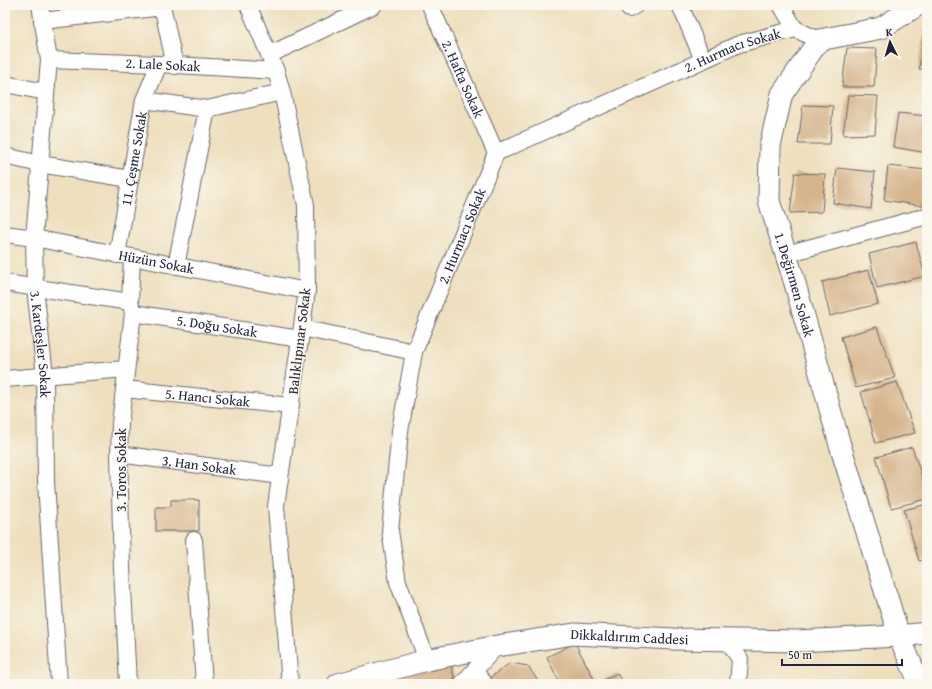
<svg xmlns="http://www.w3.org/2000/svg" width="932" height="689" font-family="'Gentium Book Plus',serif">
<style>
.building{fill:#d6b58c}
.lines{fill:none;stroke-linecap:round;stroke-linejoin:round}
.minor-casing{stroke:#696469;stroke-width:18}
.major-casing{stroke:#696469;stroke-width:23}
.minor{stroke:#fff;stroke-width:16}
.major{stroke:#fff;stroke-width:21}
.labels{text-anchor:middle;stroke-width:3;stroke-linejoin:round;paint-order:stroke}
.street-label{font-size:14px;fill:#22223b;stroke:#fbf7ec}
</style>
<rect width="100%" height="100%" fill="#fbf7ec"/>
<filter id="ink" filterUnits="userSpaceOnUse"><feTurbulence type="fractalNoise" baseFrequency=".025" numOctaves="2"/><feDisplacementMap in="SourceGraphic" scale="8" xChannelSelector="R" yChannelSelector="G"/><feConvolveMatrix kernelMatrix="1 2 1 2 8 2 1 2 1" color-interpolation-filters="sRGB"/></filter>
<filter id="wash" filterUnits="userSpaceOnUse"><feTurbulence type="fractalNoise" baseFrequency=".012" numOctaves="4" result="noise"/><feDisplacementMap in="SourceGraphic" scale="16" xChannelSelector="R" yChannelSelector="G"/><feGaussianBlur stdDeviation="0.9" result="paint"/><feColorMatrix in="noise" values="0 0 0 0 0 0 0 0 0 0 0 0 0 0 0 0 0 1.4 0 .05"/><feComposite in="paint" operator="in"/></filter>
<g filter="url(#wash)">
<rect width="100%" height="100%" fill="#eee0bf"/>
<g id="blocks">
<!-- building -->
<path class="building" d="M924,30H927V69H919Z
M847,48L877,49L874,87H842Z
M926,91H927V110H924Z
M848,95L878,96L875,134L843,135Z
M803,105L833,106L830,144H798Z
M898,113L927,116V153L893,147Z
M888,166L927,170L923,206L884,200Z
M837,168L875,172L871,209L833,203Z
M795,173L825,174L822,212L790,213Z
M916,242L925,276L877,288L869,254Z
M869,270L878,304L830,316L822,282Z
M877,327L895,378L856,388L841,337Z
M897,382L915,433L876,443L861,392Z
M912,447L927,492V499L891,508L876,457Z
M171,500H199V531H156V507H171Z
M927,504V559L919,561L904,510Z
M575,643L595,681L588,684H560L547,657Z
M450,662L456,684H372Z
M510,663L528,666L540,684H497L491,677Z
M617,673L623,684H596Z"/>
</g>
</g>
<g filter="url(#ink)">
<use href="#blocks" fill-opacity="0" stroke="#696469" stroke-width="1"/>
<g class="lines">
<!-- minor casing -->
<g class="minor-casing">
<g id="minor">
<path id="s1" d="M40,5L49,60L34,238L35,288L45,376L46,482L59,684"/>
<path d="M162,5L175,66"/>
<path d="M248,5L276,71L282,92L306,205L307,291L276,506L290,684"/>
<path id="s2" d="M430,5L496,153"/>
<path d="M626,5L629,9L636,5"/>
<path d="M680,5L703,60"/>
<path d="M781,5L795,29"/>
<path d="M42,21L163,7"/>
<path d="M269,55L374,5"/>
<path id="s3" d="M49,60L159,64L276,71"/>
<path d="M5,84L46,92"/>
<path d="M144,100L207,109L282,92"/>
<path d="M5,156L40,164L130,179"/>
<path id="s4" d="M5,234L34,238L307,291"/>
<path d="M786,254L927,216"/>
<path id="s5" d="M117,255L144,100L159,64"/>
<path d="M176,266L207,109"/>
<path d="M5,283L130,302"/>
<path id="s6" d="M133,313L300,339"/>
<path d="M302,328L414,352"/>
<path d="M5,379L126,369"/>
<path id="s7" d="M124,389L291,406"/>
<path id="s8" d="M119,454L280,476"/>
<path d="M194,540L204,684"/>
<path d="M727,640L740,659L738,684"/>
<path id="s9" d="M427,660L398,582L390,531L400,431L414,352L496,153L739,44L795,29L819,40"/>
<path d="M474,671L485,684"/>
<path d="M128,684L122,568L119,454L120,424L133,313L130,302L132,258"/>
<path d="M462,684L497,646"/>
</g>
</g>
<!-- major casing -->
<g class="major-casing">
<g id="major">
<path id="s10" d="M918,5L881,28L819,40L782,94L770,146L769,201L794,280L840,445L899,636L920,684"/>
<path id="s11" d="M338,684L427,660L497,646L574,634L674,639L797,641L899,636L927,633"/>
</g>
</g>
<!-- minor -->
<use href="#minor" class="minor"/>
<!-- major -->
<use href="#major" class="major"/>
</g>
</g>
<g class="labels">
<!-- street labels -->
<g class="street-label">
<text dy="5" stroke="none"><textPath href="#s9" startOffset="789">2. Hurmacı Sokak</textPath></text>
<text dy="5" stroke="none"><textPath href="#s3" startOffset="114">2. Lale Sokak</textPath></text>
<text dy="5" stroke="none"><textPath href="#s2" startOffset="81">2. Hafta Sokak</textPath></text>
<text dy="5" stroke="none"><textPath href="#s5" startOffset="98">11. Çeşme Sokak</textPath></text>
<text dy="5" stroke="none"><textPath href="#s9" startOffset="441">2. Hurmacı Sokak</textPath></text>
<text dy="5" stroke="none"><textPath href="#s4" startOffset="154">Hüzün Sokak</textPath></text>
<text dy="5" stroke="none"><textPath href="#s10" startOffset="368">1. Değirmen Sokak</textPath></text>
<text dy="5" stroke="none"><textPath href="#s6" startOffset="85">5. Doğu Sokak</textPath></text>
<text transform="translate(299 341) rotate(-83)" y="5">Balıklıpınar Sokak</text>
<text dy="5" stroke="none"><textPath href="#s1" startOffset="341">3. Kardeşler Sokak</textPath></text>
<text dy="5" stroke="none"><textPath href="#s7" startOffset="84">5. Hancı Sokak</textPath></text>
<text dy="5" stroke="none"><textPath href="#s8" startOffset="81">3. Han Sokak</textPath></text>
<text transform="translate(121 470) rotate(-90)" y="5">3. Toros Sokak</text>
<text dy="5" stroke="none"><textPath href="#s11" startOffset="297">Dikkaldırım Caddesi</textPath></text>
</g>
</g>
<!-- margin -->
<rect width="932" height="689" fill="none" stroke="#fbf7ec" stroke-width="20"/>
<!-- north arrow -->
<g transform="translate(890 42) rotate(355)" stroke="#fbf7ec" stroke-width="3" paint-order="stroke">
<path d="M0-3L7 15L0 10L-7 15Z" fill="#22223b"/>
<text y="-6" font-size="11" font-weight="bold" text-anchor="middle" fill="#22223b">K</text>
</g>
<!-- scale -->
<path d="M782 659v6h120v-6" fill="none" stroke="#22223b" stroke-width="2"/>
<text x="788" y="659" font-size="12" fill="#22223b" stroke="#fbf7ec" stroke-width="3" paint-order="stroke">50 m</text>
</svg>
